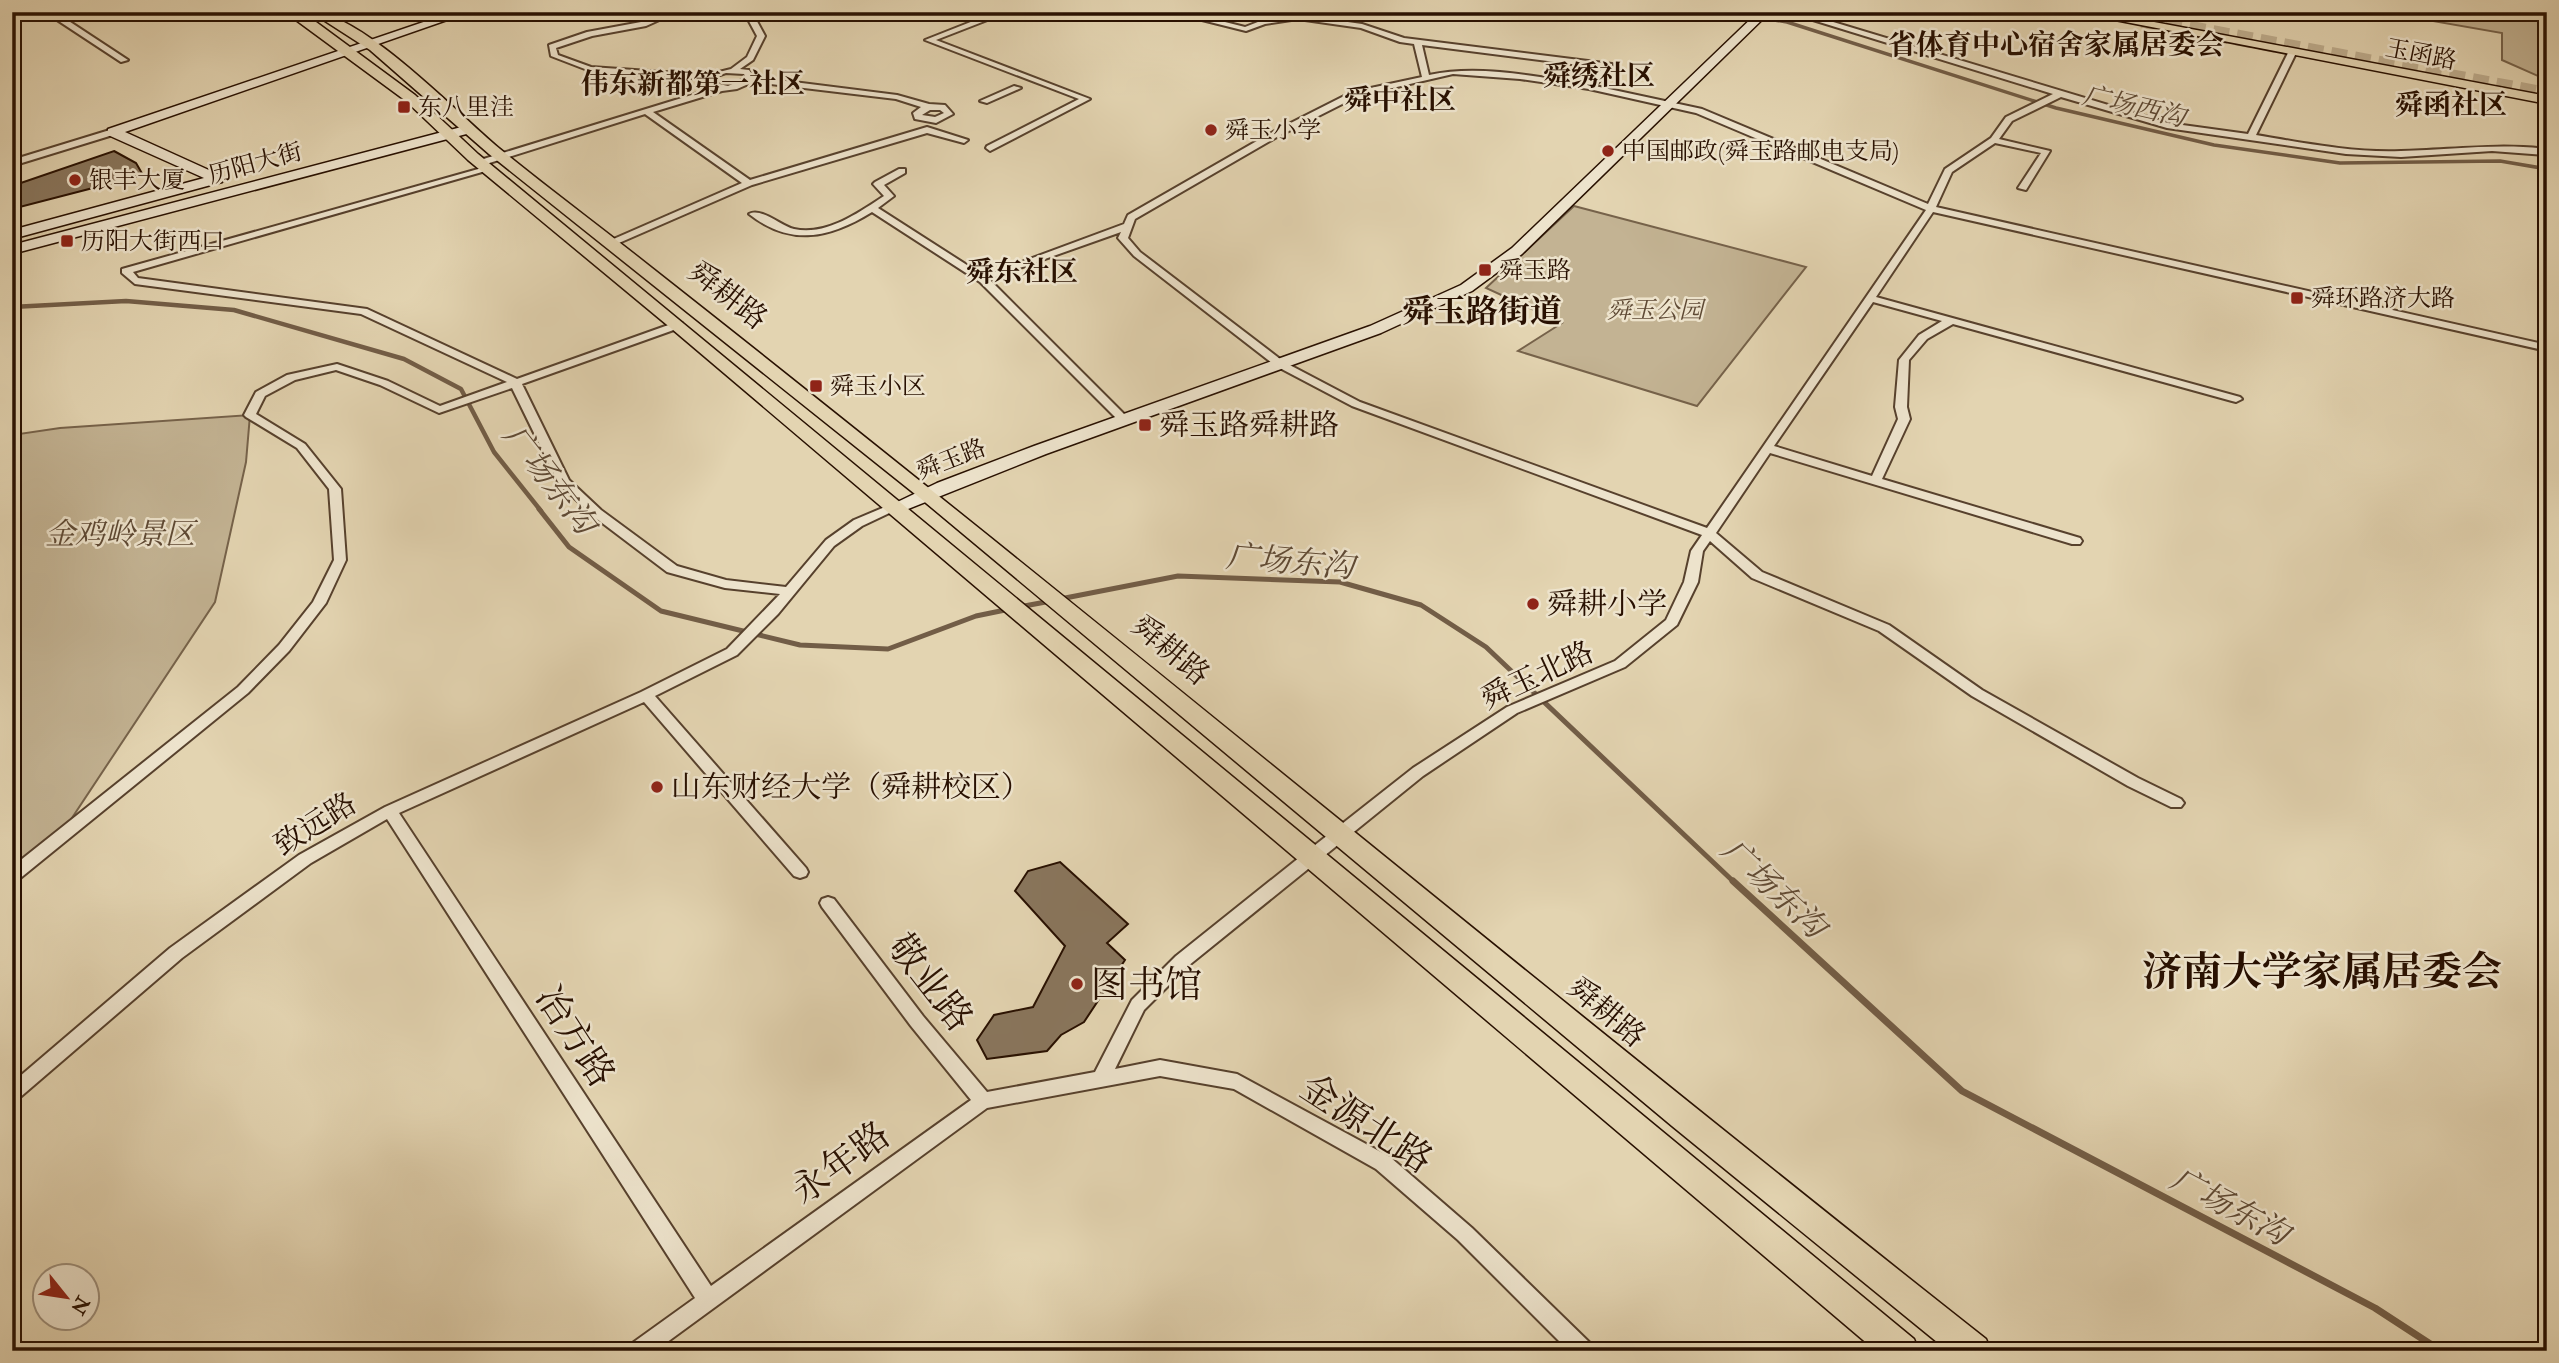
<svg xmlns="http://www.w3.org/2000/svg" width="2559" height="1363" font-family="'IM FELL Double Pica','Noto Serif SC',serif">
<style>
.green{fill:#c3b393;stroke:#76624a;stroke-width:2}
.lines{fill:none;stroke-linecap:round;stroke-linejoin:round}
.stream-far3{stroke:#725d47;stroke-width:3.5}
.stream-far2{stroke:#725d47;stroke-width:4.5}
.stream-far1{stroke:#725d47;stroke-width:5}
.stream{stroke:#725d47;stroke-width:7}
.building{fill:#89765d;stroke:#281001;stroke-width:2}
.highway-tunnel{stroke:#bead8e;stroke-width:16;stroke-dasharray:16 8;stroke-linecap:butt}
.street-casing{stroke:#57412d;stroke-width:4}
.secondary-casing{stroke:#281001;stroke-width:3}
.primary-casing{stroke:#281001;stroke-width:3}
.street{fill:#ede3cc;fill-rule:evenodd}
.secondary{fill:#ede3cc;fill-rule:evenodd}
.primary{fill:#e3d4b1;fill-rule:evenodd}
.poi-dot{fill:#8f2418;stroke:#ede3cc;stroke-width:2.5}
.labels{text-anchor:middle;stroke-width:5;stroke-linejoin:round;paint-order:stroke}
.far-street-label{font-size:24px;fill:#281001;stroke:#ede3cc}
.far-poi-label{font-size:24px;fill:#281001;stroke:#ede3cc;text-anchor:start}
.far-park-label{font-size:24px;font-style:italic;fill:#5e4934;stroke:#ede3cc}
.far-water-label{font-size:26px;font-style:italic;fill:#5f4a35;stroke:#ede3cc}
.far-quarter-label{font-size:28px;font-weight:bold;fill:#281001;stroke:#ede3cc}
.street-label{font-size:30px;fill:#281001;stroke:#ede3cc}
.poi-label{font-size:30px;fill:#281001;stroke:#ede3cc;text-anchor:start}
.park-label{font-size:30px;font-style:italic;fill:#5e4934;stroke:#ede3cc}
.far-district-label{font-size:32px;font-weight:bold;fill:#281001;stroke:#ede3cc}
.water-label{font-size:32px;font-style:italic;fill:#5f4a35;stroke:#ede3cc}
.near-street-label{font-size:37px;fill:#281001;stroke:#ede3cc}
.near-poi-label{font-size:37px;fill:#281001;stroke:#ede3cc;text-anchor:start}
.near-quarter-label{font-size:40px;font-weight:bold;fill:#281001;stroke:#ede3cc}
</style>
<rect width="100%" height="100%" fill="#e3d4b1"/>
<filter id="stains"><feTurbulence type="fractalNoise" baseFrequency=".00286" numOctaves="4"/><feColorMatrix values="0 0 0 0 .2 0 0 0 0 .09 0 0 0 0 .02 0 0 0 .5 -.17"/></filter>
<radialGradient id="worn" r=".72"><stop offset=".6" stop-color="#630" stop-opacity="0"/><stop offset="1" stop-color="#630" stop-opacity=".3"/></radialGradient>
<!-- green -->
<path class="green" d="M2404,12H2547V80L2502,60V33L2404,16Z
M1574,206L1806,267L1697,406L1518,351L1562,323L1486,288Z
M250,415L246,462L215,602L58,839L12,877V435L60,428Z"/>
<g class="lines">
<!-- stream-far3 -->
<path class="stream-far3" d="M1725,12L1787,22L2056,108L2214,145L2340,163L2500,161L2547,169"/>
<!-- stream-far2 -->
<path class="stream-far2" d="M12,307L126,301L234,310L404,359L461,389L494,452L541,511"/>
<!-- stream-far1 -->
<path class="stream-far1" d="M539,509L569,547L661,611L800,645L888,649L976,616L1010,609
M1060,599L1178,576L1340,582L1421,605L1486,647L1735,883
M1019,607L1051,601"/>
<!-- stream -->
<path class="stream" d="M1733,881L1962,1091L2375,1308L2441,1351"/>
</g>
<!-- building -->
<path class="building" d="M114,151L136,163L143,175L12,209V186Z
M1060,862L1128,924L1107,943L1125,960L1084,1022L1061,1035L1047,1051L987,1059L977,1040L994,1015L1033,1007L1065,946L1015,891L1028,871Z"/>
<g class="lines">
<!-- highway-tunnel -->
<path class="highway-tunnel" d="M2142,20L2547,95"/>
<!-- street casing -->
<g class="street-casing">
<path id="street" d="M45,12H55L128,60L121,62Z
M666,12H677L646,26L592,36L556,48L558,55L591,67L707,75L731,69L747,57L757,36L744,12H752L765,36L753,60L740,69L749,70L754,77L897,95L929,104L945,105L953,114L936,123L915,119L913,113L921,107L896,99L753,82L737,89L722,91L653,112L750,180L927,127L968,140L964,143L927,133L752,185L612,246L607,243L609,241L742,183L645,114L483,165H477V161L711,89L702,85L704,79L590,71L551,56L549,45L587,32L641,22ZM726,73L744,74L746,78L728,86L710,82L714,77ZM930,110H940L944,113L935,117L922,115Z
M996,12H1008L936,40L1090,99L990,151L986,148L987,146L1079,99L925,40Z
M1170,12H1185L1245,27L1263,20L1298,15L1362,24L1404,38L1612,64V68L1595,86L1702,109L1928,204L1945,169L1991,138L2006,117L2053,94L1787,12H1800L2168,123L2248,134L2288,53L2292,51L2296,53L2256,135C2304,143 2353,153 2401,151C2450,150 2498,143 2547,149V155L2492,151L2401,157L2346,154L2167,128L2061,97L2012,121L1999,139L2050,151L2026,190L2018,188L2041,153L1995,143L1952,172L1936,207L2547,345V351L1933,212L1876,297L2240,397L2242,399L2236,402L2232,401L1953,324L1927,339L1909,360L1907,407L1910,419L1882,479L2080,538L2082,541L2080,544H2072L1770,453L1716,533L1762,572L1889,625L1982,690L2138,778L2181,799L2184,803L2181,807H2171L2128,786L1972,696L1879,631L1752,578L1710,541L1703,551L1698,582L1677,625L1625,667L1517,713L1423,776L1188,966L1144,1010L1115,1069L1160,1060L1237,1074L1390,1157L1472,1228L1591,1344L1594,1351H1569L1458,1240L1376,1169L1234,1089L1160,1076L987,1108L655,1351H628L631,1344L695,1298L387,819L311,863L182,958L18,1099L12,1102V1083L170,948L299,855L385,807L641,692L727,649L780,594L725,588L667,572L593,516L558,482L512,388L439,413L380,385L336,370L295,380L265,396L256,414L305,444L341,489L346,560L326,603L289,651L248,693L18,880L12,882V867L238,687L279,645L313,602L334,560L329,489L297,448L246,417L244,415L256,392L287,375L337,364L388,381L440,406L507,382L361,314L135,284L122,273V269L489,166V170L133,272L138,278L367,309L517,379L674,323H682V327L522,384L569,480L601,510L677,566L726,580L786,587L826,540L854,520L892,504L896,503L902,507L862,526L834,546L778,614L737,655L655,696L806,868L808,872L806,876L800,878L794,876L644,702L399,813L711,1286L971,1100L911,1026L822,907L820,903L822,899L828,897L834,899L923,1016L987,1092L1095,1072L1132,1000L1176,956L1305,853L1413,768L1507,707L1615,661L1666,620L1684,582L1691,551L1702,535L1352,406L1276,366L1134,256L1118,238L1121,232L997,276L990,280L1131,421L1125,424L1121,423L980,282L872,212C830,238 791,247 749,214C761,207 781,226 794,229C826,236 858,213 884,196L873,184L875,182L899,169H905V173L884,185L894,196L878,208L984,276L1124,224L1128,215L1269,134L1352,92L1422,77L1414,44L1400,42L1361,28L1298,19L1265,24L1246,31ZM1422,45L1603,68L1587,84C1536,77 1480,64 1429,75ZM1453,74L1520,79L1589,89L1696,113L1926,210L1707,528L1360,402L1284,362L1140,252L1128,238L1135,219L1275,138L1358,96ZM1873,302L1942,321L1919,335L1899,360L1895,407L1898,419L1872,476L1774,446Z
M1014,86L1021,88L987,103L980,101Z
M113,129L116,130V134L12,166V160Z"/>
</g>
<!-- secondary casing -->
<g class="secondary-casing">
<path id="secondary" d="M453,12H470L125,132L222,176V182L12,239V230L204,178L108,135V129Z
M1758,12H1770L1522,254L1472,291L1381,333L1046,454L903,511H889L887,507L937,483L1034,446L1370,326L1461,285L1512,248Z
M469,125L475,129L474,132L12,254V245Z"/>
</g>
<!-- primary casing -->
<g class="primary-casing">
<path id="primary" d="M285,12H300L316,22L415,95L478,154L1914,1339L1919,1351H1876L672,329L468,160L406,101Z
M311,12C361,12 459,115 500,149C550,190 602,228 652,268C1101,621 1538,986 1986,1339L1991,1351H1948L1672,1126L920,498L489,154L370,50Z
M2074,12H2101L2547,96V104Z"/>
</g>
<!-- street -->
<use href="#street" class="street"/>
<!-- secondary -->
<use href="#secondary" class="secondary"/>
<!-- primary -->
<use href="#primary" class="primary"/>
</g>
<!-- markers -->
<g class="poi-dot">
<rect x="397" y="100" width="14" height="14" rx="3.5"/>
<circle cx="1211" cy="130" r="7"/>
<circle cx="1608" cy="151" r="7"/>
<circle cx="75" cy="180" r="7"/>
<rect x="60" y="234" width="14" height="14" rx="3.5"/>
<rect x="1478" y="263" width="14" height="14" rx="3.5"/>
<rect x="2290" y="291" width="14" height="14" rx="3.5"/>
<rect x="809" y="379" width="14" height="14" rx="3.5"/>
<rect x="1138" y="418" width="14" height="14" rx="3.5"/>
<circle cx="1533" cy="604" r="7"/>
<circle cx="657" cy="787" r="7"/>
<circle cx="1077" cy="984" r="7"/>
</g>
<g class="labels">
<!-- far-street labels -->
<g class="far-street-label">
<text transform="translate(2421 54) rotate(11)" y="8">玉函路</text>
<text transform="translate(255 163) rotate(-15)" y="8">历阳大街</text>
<text transform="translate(951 459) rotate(-21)" y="8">舜玉路</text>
</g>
<!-- far-poi labels -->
<g class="far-poi-label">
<text x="418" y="115">东八里洼</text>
<text x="1225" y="138">舜玉小学</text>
<text x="1622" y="159">中国邮政(舜玉路邮电支局)</text>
<text x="89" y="188">银丰大厦</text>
<text x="81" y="249">历阳大街西口</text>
<text x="1499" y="278">舜玉路</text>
<text x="2311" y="306">舜环路济大路</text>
<text x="830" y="394">舜玉小区</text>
</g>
<!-- far-park labels -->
<g class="far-park-label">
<text x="1655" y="318">舜玉公园</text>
</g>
<!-- far-water labels -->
<g class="far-water-label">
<text transform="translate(2134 106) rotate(13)" y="9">广场西沟</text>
</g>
<!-- far-quarter labels -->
<g class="far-quarter-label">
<text x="2056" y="54">省体育中心宿舍家属居委会</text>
<text x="1599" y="85">舜绣社区</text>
<text x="693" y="93">伟东新都第一社区</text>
<text x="1400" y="109">舜中社区</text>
<text x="2451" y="114">舜函社区</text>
<text x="1022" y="281">舜东社区</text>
</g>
<!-- street labels -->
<g class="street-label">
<text transform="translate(728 295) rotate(38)" y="10">舜耕路</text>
<text transform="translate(1171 650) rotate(40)" y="10">舜耕路</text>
<text transform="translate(1537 675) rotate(-25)" y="10">舜玉北路</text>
<text transform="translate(315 824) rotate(-32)" y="10">致远路</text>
<text transform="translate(1607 1012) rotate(40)" y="10">舜耕路</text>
</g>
<!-- poi labels -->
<g class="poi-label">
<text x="1159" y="435">舜玉路舜耕路</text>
<text x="1547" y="614">舜耕小学</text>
<text x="671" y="797">山东财经大学（舜耕校区）</text>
</g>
<!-- park labels -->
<g class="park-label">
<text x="120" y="544">金鸡岭景区</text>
</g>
<!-- far-district labels -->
<g class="far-district-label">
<text x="1482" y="322">舜玉路街道</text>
</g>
<!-- water labels -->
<g class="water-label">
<text transform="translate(550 479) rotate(52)" y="11">广场东沟</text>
<text transform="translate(1290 561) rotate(5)" y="11">广场东沟</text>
<text transform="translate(1774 888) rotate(43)" y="11">广场东沟</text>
<text transform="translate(2230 1206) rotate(28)" y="11">广场东沟</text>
</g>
<!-- near-street labels -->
<g class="near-street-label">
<text transform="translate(931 982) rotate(52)" y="13">敬业路</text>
<text transform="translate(576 1036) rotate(57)" y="13">冶方路</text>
<text transform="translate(1367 1123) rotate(33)" y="13">金源北路</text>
<text transform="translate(840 1162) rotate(-36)" y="13">永年路</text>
</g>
<!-- near-poi labels -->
<g class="near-poi-label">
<text x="1091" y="997">图书馆</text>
</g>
<!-- near-quarter labels -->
<g class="near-quarter-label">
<text x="2322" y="985">济南大学家属居委会</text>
</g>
</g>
<!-- margin -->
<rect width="2559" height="1363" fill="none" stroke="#e3d4b1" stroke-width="42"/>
<rect x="14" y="14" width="2531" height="1335" fill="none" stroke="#281001" stroke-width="3.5"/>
<rect x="21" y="21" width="2517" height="1321" fill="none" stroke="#281001" stroke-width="2"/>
<!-- north arrow -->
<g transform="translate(66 1297) rotate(120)"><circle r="33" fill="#ede3cc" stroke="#9e8f7b" stroke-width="2"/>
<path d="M0-5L12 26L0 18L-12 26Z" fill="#8f2418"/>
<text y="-10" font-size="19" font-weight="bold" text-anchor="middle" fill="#281001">N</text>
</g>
<rect width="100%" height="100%" filter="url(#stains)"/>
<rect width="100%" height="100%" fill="url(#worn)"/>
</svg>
